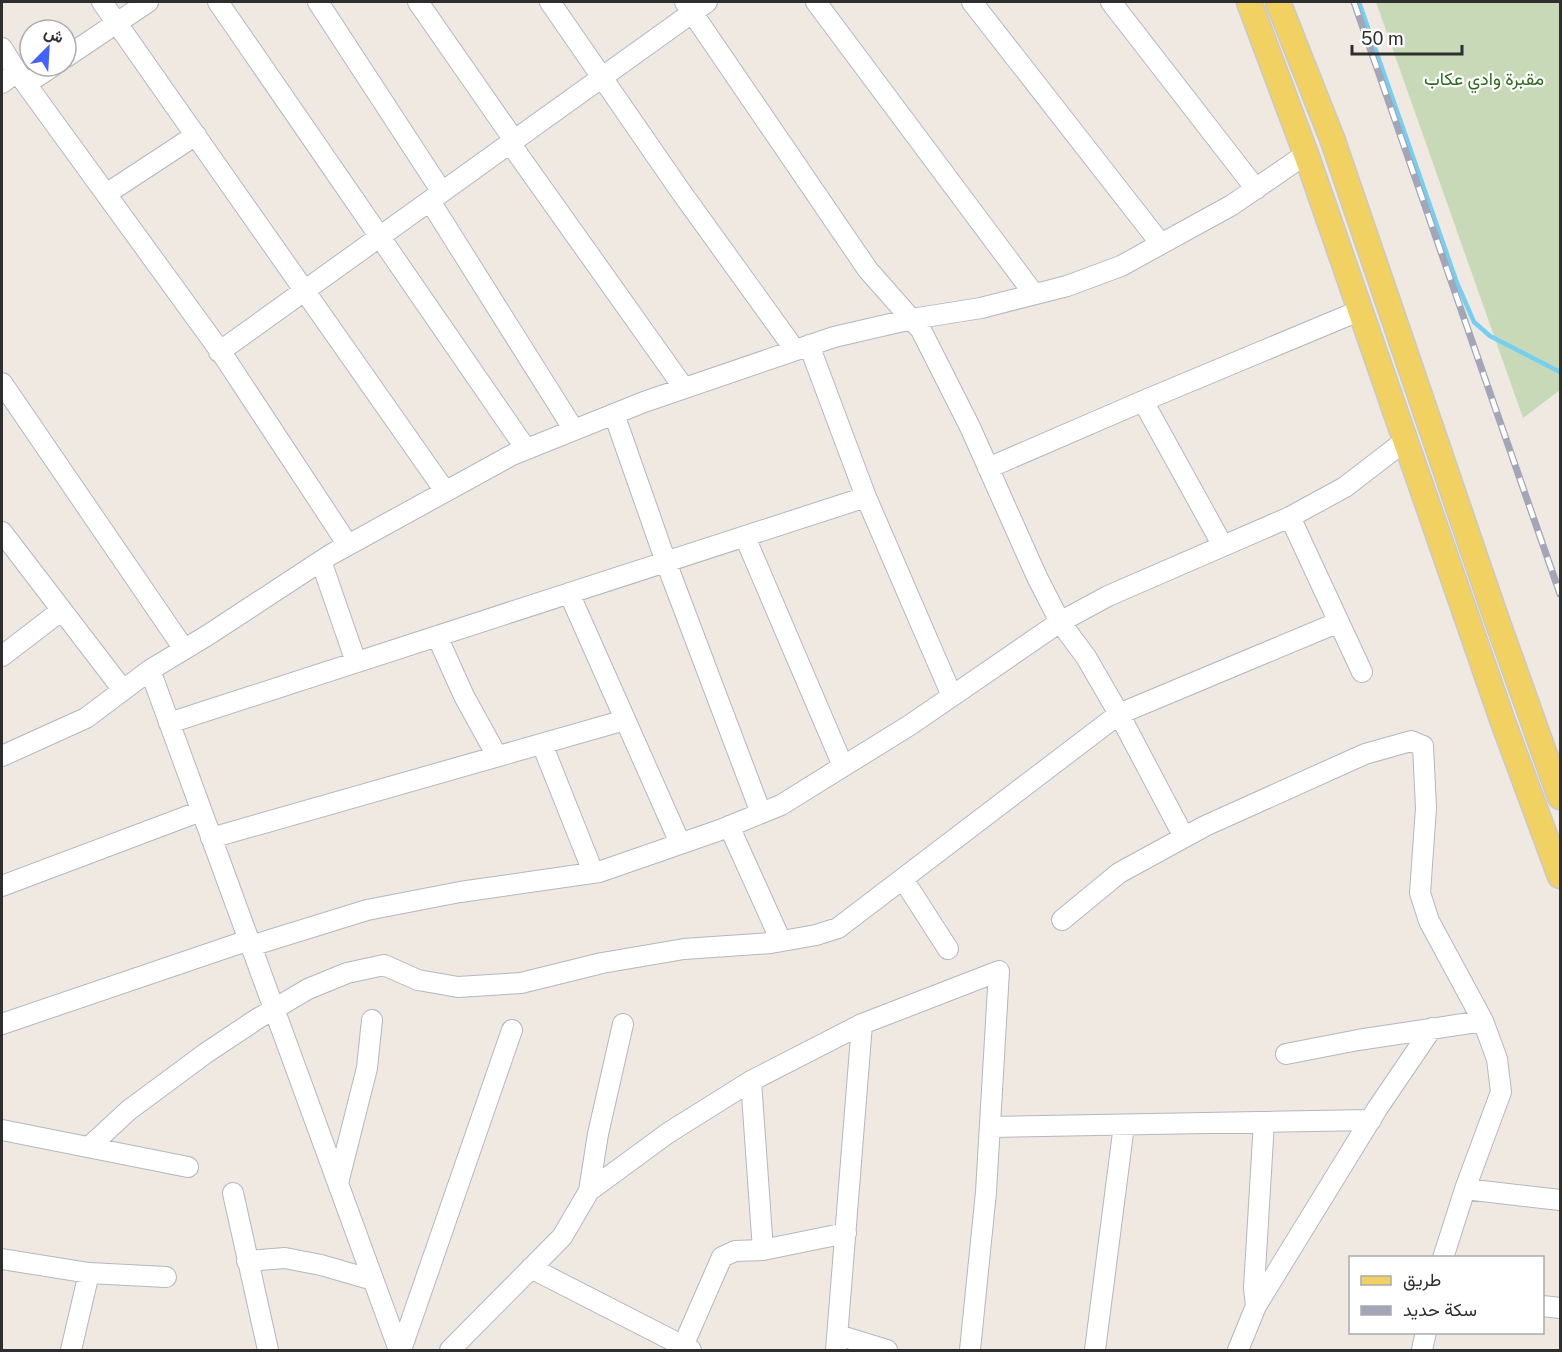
<svg xmlns="http://www.w3.org/2000/svg" width="1562" height="1352" font-family="'Public Sans',Vazirmatn,sans-serif">
<style>
.cemetery{fill:#c8d9b8}
.lines{fill:none;stroke-linecap:round;stroke-linejoin:round}
.stream{stroke:#75cff0;stroke-width:4.5}
.minor-casing{stroke:#b4b7c1;stroke-width:22}
.major-casing{stroke:#c9c9c9;stroke-width:27}
.minor{stroke:#fff;stroke-width:20}
.major{stroke:#f2d163;stroke-width:24}
.rail-casing{stroke:#a3a6b8;stroke-width:7}
.rail{stroke:#fff;stroke-width:4.5;stroke-dasharray:14;stroke-linecap:butt}
.labels{text-anchor:middle;stroke-width:4.5;stroke-linejoin:round;paint-order:stroke}
.park-label{font-size:18px;fill:#2c6e1b;stroke:#fff}
</style>
<rect width="100%" height="100%" fill="#efe9e1"/>
<!-- cemetery -->
<path class="cemetery" d="M1376,2H1560V390L1523,418Z"/>
<g class="lines">
<!-- stream -->
<path class="stream" d="M1359,2L1457,283L1474,322L1490,336L1560,372"/>
<!-- minor casing -->
<g class="minor-casing">
<path id="minor" d="M102,2L445,491
M218,2L526,449
M318,2L442,192
M418,2L514,140
M550,2L679,189L795,350
M685,2L868,270L921,330L970,427L1037,577L1060,622L1086,657L1119,714L1184,837
M816,2L1034,294
M972,2L1161,244
M1111,2L1256,189
M2,48L17,72
M66,57L148,2
M2,83L17,72L26,84L53,66
M26,84L223,355L348,545
M510,143L684,388
M106,194L196,135
M430,201L574,430
M809,345L866,497L952,696
M219,352L707,2
M2,383L184,649
M1143,401L1223,546
M614,414L666,562L761,813
M988,468L1143,401L1361,310
M1290,517L1362,672
M2,532L123,690
M745,537L843,766
M321,561L356,662
M569,593L680,843
M437,636L464,696L497,756
M2,656L62,610
M150,670L399,1350
M169,723L866,497
M542,744L593,872
M2,756L86,718L150,670L208,635L330,555L512,455L644,402L834,337L912,319L981,308L1067,286L1121,266L1232,205L1306,154
M729,826L781,941
M211,838L625,720
M903,879L948,949
M2,886L201,811
M1062,920L1119,873L1205,826L1365,754L1411,741L1423,746L1426,808L1420,893L1429,921L1483,1021L1497,1059L1501,1092L1465,1189L1443,1258
M251,946L367,910L460,892L599,872L720,830L781,805L910,725L1060,622L1108,596L1290,517L1345,487L1406,440
M2,1024L249,940
M1286,1054L1358,1040L1483,1021
M751,1081L763,1250
M990,1127L1371,1120
M2,1130L188,1167
M89,1147L129,1110L206,1053L257,1019L308,989L347,973L384,965L418,980L458,987L521,983L602,963L684,949L771,943L816,935L838,928L1119,714L1339,622
M338,1183L367,1068L372,1020
M1465,1189L1560,1200
M589,1191L598,1134L623,1024
M233,1193L268,1350
M2,1259L89,1273
M247,1261L285,1258L321,1265L373,1280
M531,1268L691,1350
M1256,1306L1254,1288L1264,1122
M1542,1306L1560,1308
M838,1335L887,1350
M683,1346L722,1257L735,1251L763,1250L846,1233
M71,1350L89,1273L166,1277
M401,1350L512,1030
M450,1350L562,1237L589,1191L668,1133L751,1081L862,1024L999,971L986,1192L970,1350
M836,1350L862,1024
M1095,1350L1124,1125
M1238,1350L1256,1306L1377,1109L1432,1028
M1422,1350L1426,1332"/>
</g>
<!-- major casing -->
<g class="major-casing">
<path id="major" d="M1249,2L1306,154L1503,722L1560,876
M1278,2L1333,141L1493,609L1560,797"/>
</g>
<!-- minor -->
<use href="#minor" class="minor"/>
<!-- major -->
<use href="#major" class="major"/>
<!-- rail casing -->
<g class="rail-casing">
<path id="rail" d="M1354,2L1560,594"/>
</g>
<!-- rail -->
<use href="#rail" class="rail"/>
</g>
<g class="labels">
<!-- park labels -->
<g class="park-label">
<text x="1484" y="85">مقبرة وادي عكاب</text>
</g>
</g>
<!-- border -->
<rect width="1562" height="1352" fill="none" stroke="#2e2e2e" stroke-width="6"/>
<!-- legend -->
<rect x="1349" y="1256" width="195" height="78" fill="#ffffff" stroke="#ababab" stroke-width="1.5"/>
<rect x="1361" y="1276" width="30" height="9" fill="#f2d163" stroke="#ababab" stroke-width="1.5"/>
<text x="1403" y="1286" font-size="18" fill="#2e2e2e">طريق</text>
<rect x="1361" y="1306" width="30" height="9" fill="#a3a6b8" stroke="#ababab" stroke-width="1.5"/>
<text x="1403" y="1316" font-size="18" fill="#2e2e2e">سكة حديد</text>
<!-- north arrow -->
<g transform="translate(48 48) rotate(24)"><circle r="28" fill="#ffffff" stroke="#ababab" stroke-width="1.5"/>
<path d="M0-4.5L10 22L0 15L-10 22Z" fill="#4264fb"/>
<text y="-9" font-size="16" font-weight="bold" text-anchor="middle" fill="#2e2e2e">ش</text>
</g>
<!-- scale -->
<path d="M1352 45v9h110v-9" fill="none" stroke="#2e2e2e" stroke-width="3"/>
<text x="1361" y="45" font-size="18" fill="#2e2e2e" stroke="#ffffff" stroke-width="4.5" paint-order="stroke">50 m</text>
</svg>
